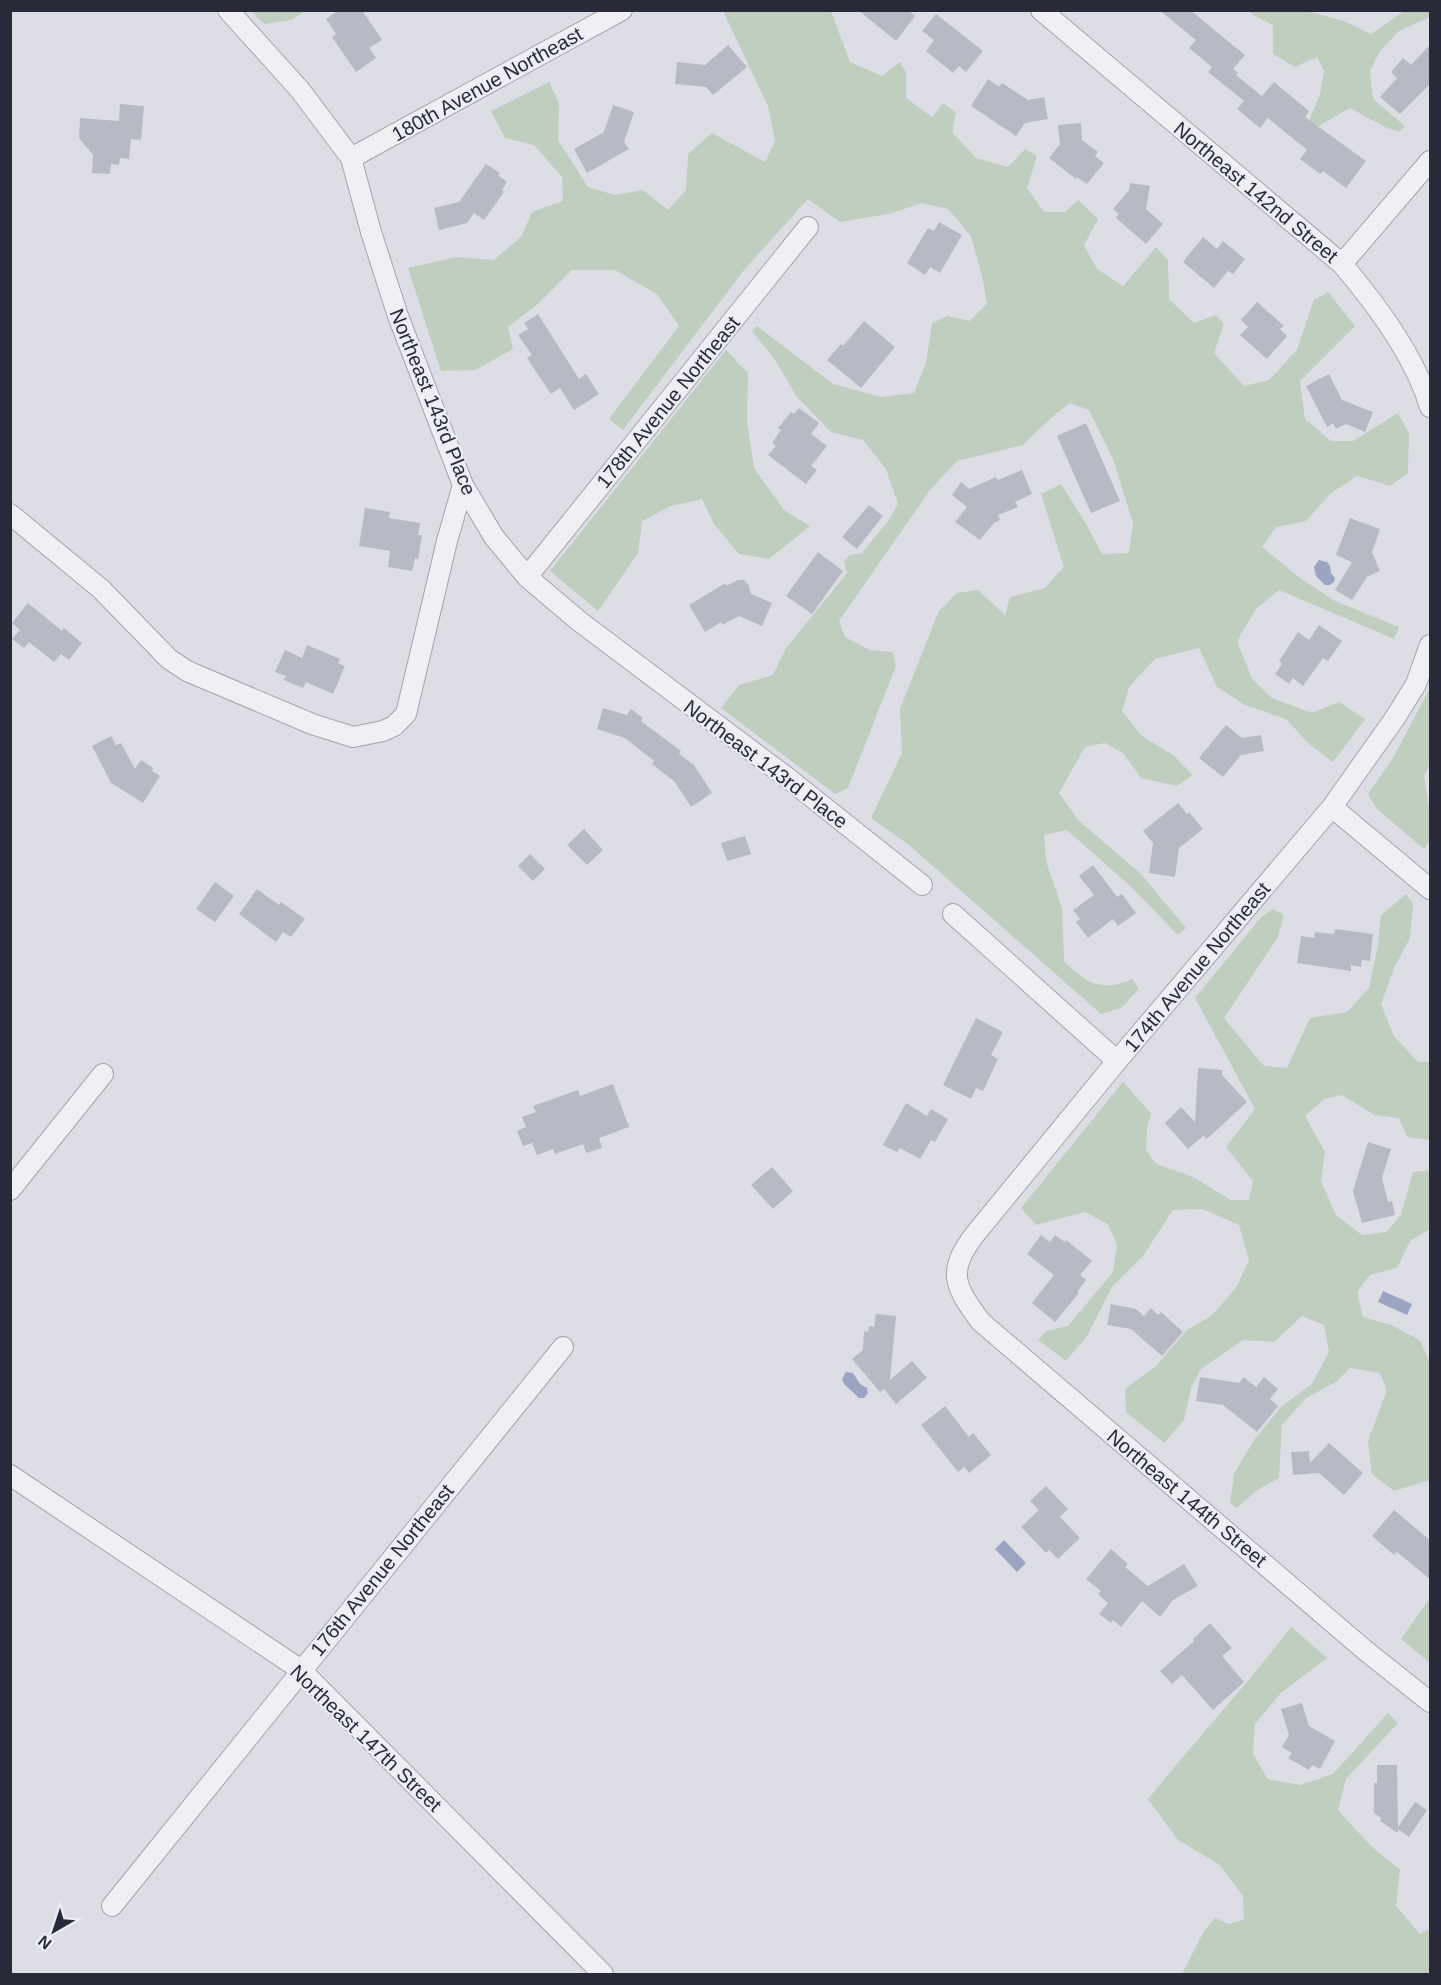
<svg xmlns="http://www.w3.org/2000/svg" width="1441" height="1985" font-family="Arial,sans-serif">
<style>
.green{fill:#bfcebf}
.water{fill:#9ba5c2}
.building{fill:#b7b9c4}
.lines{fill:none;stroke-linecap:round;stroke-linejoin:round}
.minor-casing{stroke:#a3a4ae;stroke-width:22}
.minor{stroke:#efeff4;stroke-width:20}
.labels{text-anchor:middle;stroke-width:4.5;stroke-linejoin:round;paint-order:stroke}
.street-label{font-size:20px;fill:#282a3a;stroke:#ecedf3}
</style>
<rect width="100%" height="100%" fill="#dddee5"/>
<!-- green -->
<path class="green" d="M251,11H305L292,20L264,24Z
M723,11H831L850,62L882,76L900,62L906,72V98L932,117L943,103L956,113L952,132L976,158L1008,167L1025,149L1037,156L1027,188L1044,212H1065L1078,200L1098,219L1084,245L1097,269L1123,286L1156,247L1168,260L1169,299L1194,323L1216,315L1224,324L1214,353L1244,386L1269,380L1297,350L1314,300L1328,292L1355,326L1300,381L1305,419L1331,441H1353L1398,413L1409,434L1408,473L1390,486L1357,476L1331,493L1306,521L1276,527L1262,547L1300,578L1335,601L1399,627L1394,639L1279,590L1256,609L1237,641L1252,679L1272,698L1312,713L1339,702L1365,719L1333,762L1308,743L1286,719L1245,705L1217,687L1199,648L1155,659L1129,687L1122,711L1142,736L1173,755L1193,775L1177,786L1141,778L1123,753L1105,743L1085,747L1059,793L1079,821L1140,873L1186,928L1178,935L1129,885L1067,830L1044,835L1046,861L1062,908L1064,961C1085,983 1103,993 1132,979L1139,989L1121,1008L1101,1014L909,845L871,818L902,753L900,709L939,611L957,593L978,590L1005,615L1010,597L1045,588L1064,567L1041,494L1061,484L1085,522L1102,554L1129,553L1133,523L1113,459L1089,410L1070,403L1051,418L1023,445L957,461L930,490L839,621L845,637L870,650L893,652L896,666L848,788L835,794L721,708L739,685L773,675L786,648L847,573L844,561L850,555L862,553L888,521L898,504L886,469L863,440L831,432L797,397L775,360L752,331L757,326L833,384L881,397L914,393L926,363L932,323L948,316L970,321L987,304L982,276L971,236L948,209L922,203L889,214L840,222L808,199L744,270L623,430L609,419L679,326L657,294L615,270H572L538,304L508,327L513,349L475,370L441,371L408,268L456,257L494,260L521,237L532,212L563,201L562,177L534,145L505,138L491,111L549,82L559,103L558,140L588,187L615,195L643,190L668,210L686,190L688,154L712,133L765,162L775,141L768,106Z
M1249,11H1307L1344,21L1371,34L1404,11H1430V15L1428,18L1399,31L1380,51L1370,71L1373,99L1405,126L1399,132L1385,127L1350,108L1317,127L1309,120L1320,95L1324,71L1317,57L1295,67L1273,54V25L1253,15Z
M726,350L748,373L747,422L754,468L784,510L810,526L769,559L739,554L714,524L702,499L671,506L642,521L638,553L598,611L550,571Z
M1430,688V765L1424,776L1430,814V841L1424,849L1376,808L1368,794L1393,758Z
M1406,894L1413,904L1410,938L1394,968L1381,1004L1394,1036L1418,1062H1430V1140L1407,1137L1399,1118L1374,1115L1342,1095L1324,1099L1305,1116L1325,1152L1321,1181L1336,1215L1362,1235L1386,1232L1401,1215L1413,1172L1430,1170V1229L1410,1241L1397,1268L1370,1275L1357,1292L1363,1317L1391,1325L1420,1340L1430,1363V1480L1394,1491L1372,1474L1368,1441L1387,1390L1380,1373L1350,1368L1336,1382L1306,1398L1282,1425L1279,1478L1257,1490L1237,1508L1230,1503L1234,1474L1254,1440L1281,1407L1312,1384L1329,1352L1324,1325L1302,1316L1274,1342L1243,1340L1201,1369L1191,1388L1184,1420L1164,1443L1126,1412L1125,1389L1156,1366L1187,1330L1211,1316L1236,1288L1249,1260L1239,1225L1203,1209L1173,1210L1143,1256L1112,1287L1087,1336L1066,1361L1038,1340L1046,1331L1068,1326L1113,1272L1117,1245L1108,1224L1085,1212L1036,1225L1021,1208L1123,1082L1151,1113L1147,1128L1146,1150L1156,1164L1193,1177L1231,1200H1249L1253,1181L1226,1147L1255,1109L1195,998L1262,916L1273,909L1284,915L1278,937L1224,1018L1264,1066L1287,1068L1310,1018L1347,1012L1369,988L1378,945L1381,915Z
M1430,1598V1663L1401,1639Z
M1291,1627L1327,1658L1281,1693L1255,1724L1253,1754L1268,1779L1300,1785L1333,1774L1388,1713L1398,1723L1346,1779L1338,1810L1371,1846L1400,1870L1396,1906L1420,1934L1430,1929V1974H1182L1204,1931L1215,1918L1229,1924L1244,1919L1243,1896L1220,1865L1178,1840L1148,1799C1195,1741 1246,1686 1291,1627Z"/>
<!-- water -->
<path class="water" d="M1319,560L1327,562L1330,566L1331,573L1335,578L1334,582L1330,585H1325L1316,576L1314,567Z
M1383,1291L1412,1304L1407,1315L1378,1302Z
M846,1372L853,1373L860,1384L867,1388L868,1393L864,1398H859L844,1384L842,1379Z
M1004,1540L1026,1563L1017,1572L995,1549Z"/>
<!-- building -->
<path class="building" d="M339,10H362L382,40L369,48L376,58L356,72L332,37L336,34L326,19Z
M858,10H908L915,16L896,41Z
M1159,10H1190L1245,55L1233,69L1238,73L1236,75L1262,96L1274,82L1309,111L1305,117L1366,161L1346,188L1323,171L1320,174L1300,159L1307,150L1268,118L1260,128L1237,109L1244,101L1208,72L1212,67L1189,48L1196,40Z
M936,14L983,51L966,72L959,66L953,73L926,51L934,40L922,31Z
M1431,44V83L1400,114L1380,97L1397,78L1391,72L1403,58L1411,65Z
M728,45L747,67L713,95L706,87L675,84L677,62L705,65Z
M988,79L999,87L1002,83L1028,100L1044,97L1048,119L1025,123L1016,136L971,106Z
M120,104L144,106L141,140L131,139L129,159L120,158L119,165L111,164L110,174L92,173L93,155L79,138L80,118L119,121Z
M613,105L634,112L624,142L629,149L587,173L574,149L604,132Z
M1081,123L1082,140L1098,152L1095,156L1104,163L1087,184L1077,177L1076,179L1049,158L1060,144L1058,125Z
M486,164L500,173L498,175L507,182L502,190L504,192L484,220L474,213L467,223L439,230L434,208L459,202Z
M1130,183L1150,186L1146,209L1163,224L1146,244L1116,218L1119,214L1113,209L1129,190Z
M939,222L962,235L940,273L930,267L925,275L907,263L928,228L934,231Z
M1203,237L1217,249L1223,241L1245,259L1233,274L1228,271L1214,288L1183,262Z
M1257,302L1284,326L1280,329L1287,336L1267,359L1240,335L1248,327L1241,320Z
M538,314L579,379L586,374L599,394L574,410L560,388L551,394L527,358L532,355L518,335L528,329L524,323Z
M864,321L895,347L861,388L827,360L841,344L843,346Z
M1329,374L1342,400L1373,412L1365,432L1346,424L1336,429L1333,423L1327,427L1306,386Z
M799,408L819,423L811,434L827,446L811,466L817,470L806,484L768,455L776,446L772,443L781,430L778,428L791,412L794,414Z
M1086,423L1120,501L1091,513L1057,436Z
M1022,470L1032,494L1015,502L1018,507L998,515L1000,520L994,523L980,540L955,522L967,507L952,495L961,482L969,489L996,477L998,480Z
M869,505L883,516L857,549L842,537Z
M365,508L390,512L389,518L420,523L418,535H422L418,559L415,558L412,571L388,567L390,551L359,546Z
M1350,518L1380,529L1372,552L1380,571L1367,577L1352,600L1335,590L1352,562L1336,555Z
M818,552L843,571L812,614L786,596Z
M738,580H744L748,584L751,594L772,603L762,626L739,616L722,625L721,622L705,632L689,605L724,584L728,585Z
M28,603L62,631L64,628L82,643L69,660L61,654L54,662L29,642L24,648L12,639L20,630L12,623Z
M1319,625L1342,641L1328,661L1323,658L1303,686L1293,678L1289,684L1275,674L1282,664L1279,661L1298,632L1309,640Z
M307,645L340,659L338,663L345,666L333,694L306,682L303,688L284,680L286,676L275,672L285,650L302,658Z
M603,708L627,715L631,709L643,718L641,721L681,751L679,754L694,765L712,793L691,807L675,782L652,764L654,761L625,738L597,729Z
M1226,725L1242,738L1261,735L1264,751L1241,755L1223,777L1199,758Z
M111,736L116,745L121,743L135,769L141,760L153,768L152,771L160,776L143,803L111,783L92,746Z
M1178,803L1187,814L1189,812L1203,829L1179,848L1175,877L1149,873L1153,843L1143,831Z
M584,829L603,850L587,865L567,845Z
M745,836L751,854L727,861L721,843Z
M530,854L545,869L533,881L518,866Z
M1093,865L1117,897L1122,894L1136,913L1118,926L1113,919L1088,938L1076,922L1080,919L1073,910L1094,895L1079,876Z
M215,882L234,896L215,922L196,909Z
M257,889L279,905L281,902L305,919L291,937L283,932L276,942L239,914Z
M1335,929L1373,934L1370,961L1362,960L1361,967L1351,965V971L1297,963L1301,936L1314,938L1315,932L1334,934Z
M976,1018L1003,1032L991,1055L998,1059L983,1091L976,1088L971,1099L943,1085Z
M1198,1068L1222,1070V1075L1247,1102L1207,1139L1203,1136L1188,1149L1165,1123L1181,1107L1195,1122Z
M613,1084L629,1127L599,1138L602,1148L586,1153L583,1144L555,1154L553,1149L537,1155L532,1143L523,1146L517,1131L526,1127L522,1117L536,1112L533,1106L578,1090L580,1096Z
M906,1103L927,1116L931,1109L948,1119L935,1142L931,1140L920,1159L900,1148L897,1152L883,1145Z
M1368,1142L1391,1149L1382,1178L1388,1202L1392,1201L1395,1215L1362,1223L1353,1191Z
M772,1167L793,1191L773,1209L751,1185Z
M1041,1235L1050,1242L1055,1235L1065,1242L1066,1240L1092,1261L1080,1275L1086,1280L1077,1292L1079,1293L1055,1322L1032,1303L1054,1275L1027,1254Z
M1111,1304L1136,1309L1144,1316L1151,1308L1158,1315L1161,1312L1183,1332L1162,1356L1131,1329L1107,1325Z
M876,1314L896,1316L890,1380L912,1361L927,1378L896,1404L884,1389L880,1392L852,1359L863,1350L864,1331L868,1332L869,1326L874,1327Z
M1200,1377L1239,1383L1244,1377L1256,1387L1264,1377L1278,1389L1270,1399L1278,1406L1257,1432L1223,1405L1196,1401Z
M945,1406L969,1437L973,1433L991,1455L969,1473L964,1467L958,1472L921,1425Z
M1329,1443L1363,1473L1344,1495L1319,1473L1293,1475L1291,1452L1309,1451L1310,1463Z
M1046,1486L1068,1509L1060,1517L1080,1538L1058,1559L1049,1550L1046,1553L1021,1527L1039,1510L1030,1501Z
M1394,1510L1431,1541V1580L1397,1552L1394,1555L1372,1536Z
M1111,1549L1128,1564L1125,1567L1148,1586L1184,1564L1198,1586L1173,1600L1160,1617L1142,1601L1121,1627L1113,1620L1111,1623L1099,1614L1108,1603L1098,1594L1101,1591L1086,1579Z
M1210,1623L1232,1648L1222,1656L1244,1682L1213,1710L1182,1675L1172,1684L1160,1671L1194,1641L1193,1639Z
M1302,1703L1309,1726L1335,1741L1320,1769L1312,1765L1309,1770L1288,1758L1292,1753L1282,1747L1289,1735L1281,1709Z
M1377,1765H1397L1398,1827L1415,1802L1427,1810L1409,1837L1398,1829V1833L1380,1821L1381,1818L1374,1813V1783H1377Z"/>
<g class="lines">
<!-- minor casing -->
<g class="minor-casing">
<path id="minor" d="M228,10L300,90L351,158L371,232L398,316L463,485L494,537L527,577L579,621L789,779L922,885
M1041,10L1342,264C1376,304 1415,356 1430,407
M351,158L622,10
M1342,264L1430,161
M10,514L101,589L169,659L187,671L312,724L353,737L383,731L394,726L406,714L447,541L463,485
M527,577L808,227
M1430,645L1416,684L1395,718L1332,807L1117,1061L976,1233C946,1271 954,1286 981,1322L1366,1651L1430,1702
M1332,807L1430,889
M953,914L1117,1061
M10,1190L103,1074
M10,1475L301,1670L603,1974
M112,1906L563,1347"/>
</g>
<!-- minor -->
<use href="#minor" class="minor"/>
</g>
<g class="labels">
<!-- street labels -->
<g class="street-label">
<text transform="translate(487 84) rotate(-29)" y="7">180th Avenue Northeast</text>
<text transform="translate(1256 192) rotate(40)" y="7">Northeast 142nd Street</text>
<text transform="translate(433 402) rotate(68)" y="7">Northeast 143rd Place</text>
<text transform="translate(668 402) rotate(-51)" y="7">178th Avenue Northeast</text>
<text transform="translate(766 764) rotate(37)" y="7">Northeast 143rd Place</text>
<text transform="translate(1197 967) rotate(-50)" y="7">174th Avenue Northeast</text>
<text transform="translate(1187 1498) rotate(40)" y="7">Northeast 144th Street</text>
<text transform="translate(382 1570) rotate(-51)" y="7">176th Avenue Northeast</text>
<text transform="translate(366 1738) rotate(44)" y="7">Northeast 147th Street</text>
</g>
</g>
<!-- border -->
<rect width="1441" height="1985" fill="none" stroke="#282a3a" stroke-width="24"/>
<!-- north arrow -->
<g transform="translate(54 1931) rotate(219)" stroke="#ecedf3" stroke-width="4.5" paint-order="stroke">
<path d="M0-4.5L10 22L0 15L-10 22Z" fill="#282a3a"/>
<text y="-9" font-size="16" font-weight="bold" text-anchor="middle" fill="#282a3a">N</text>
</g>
</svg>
